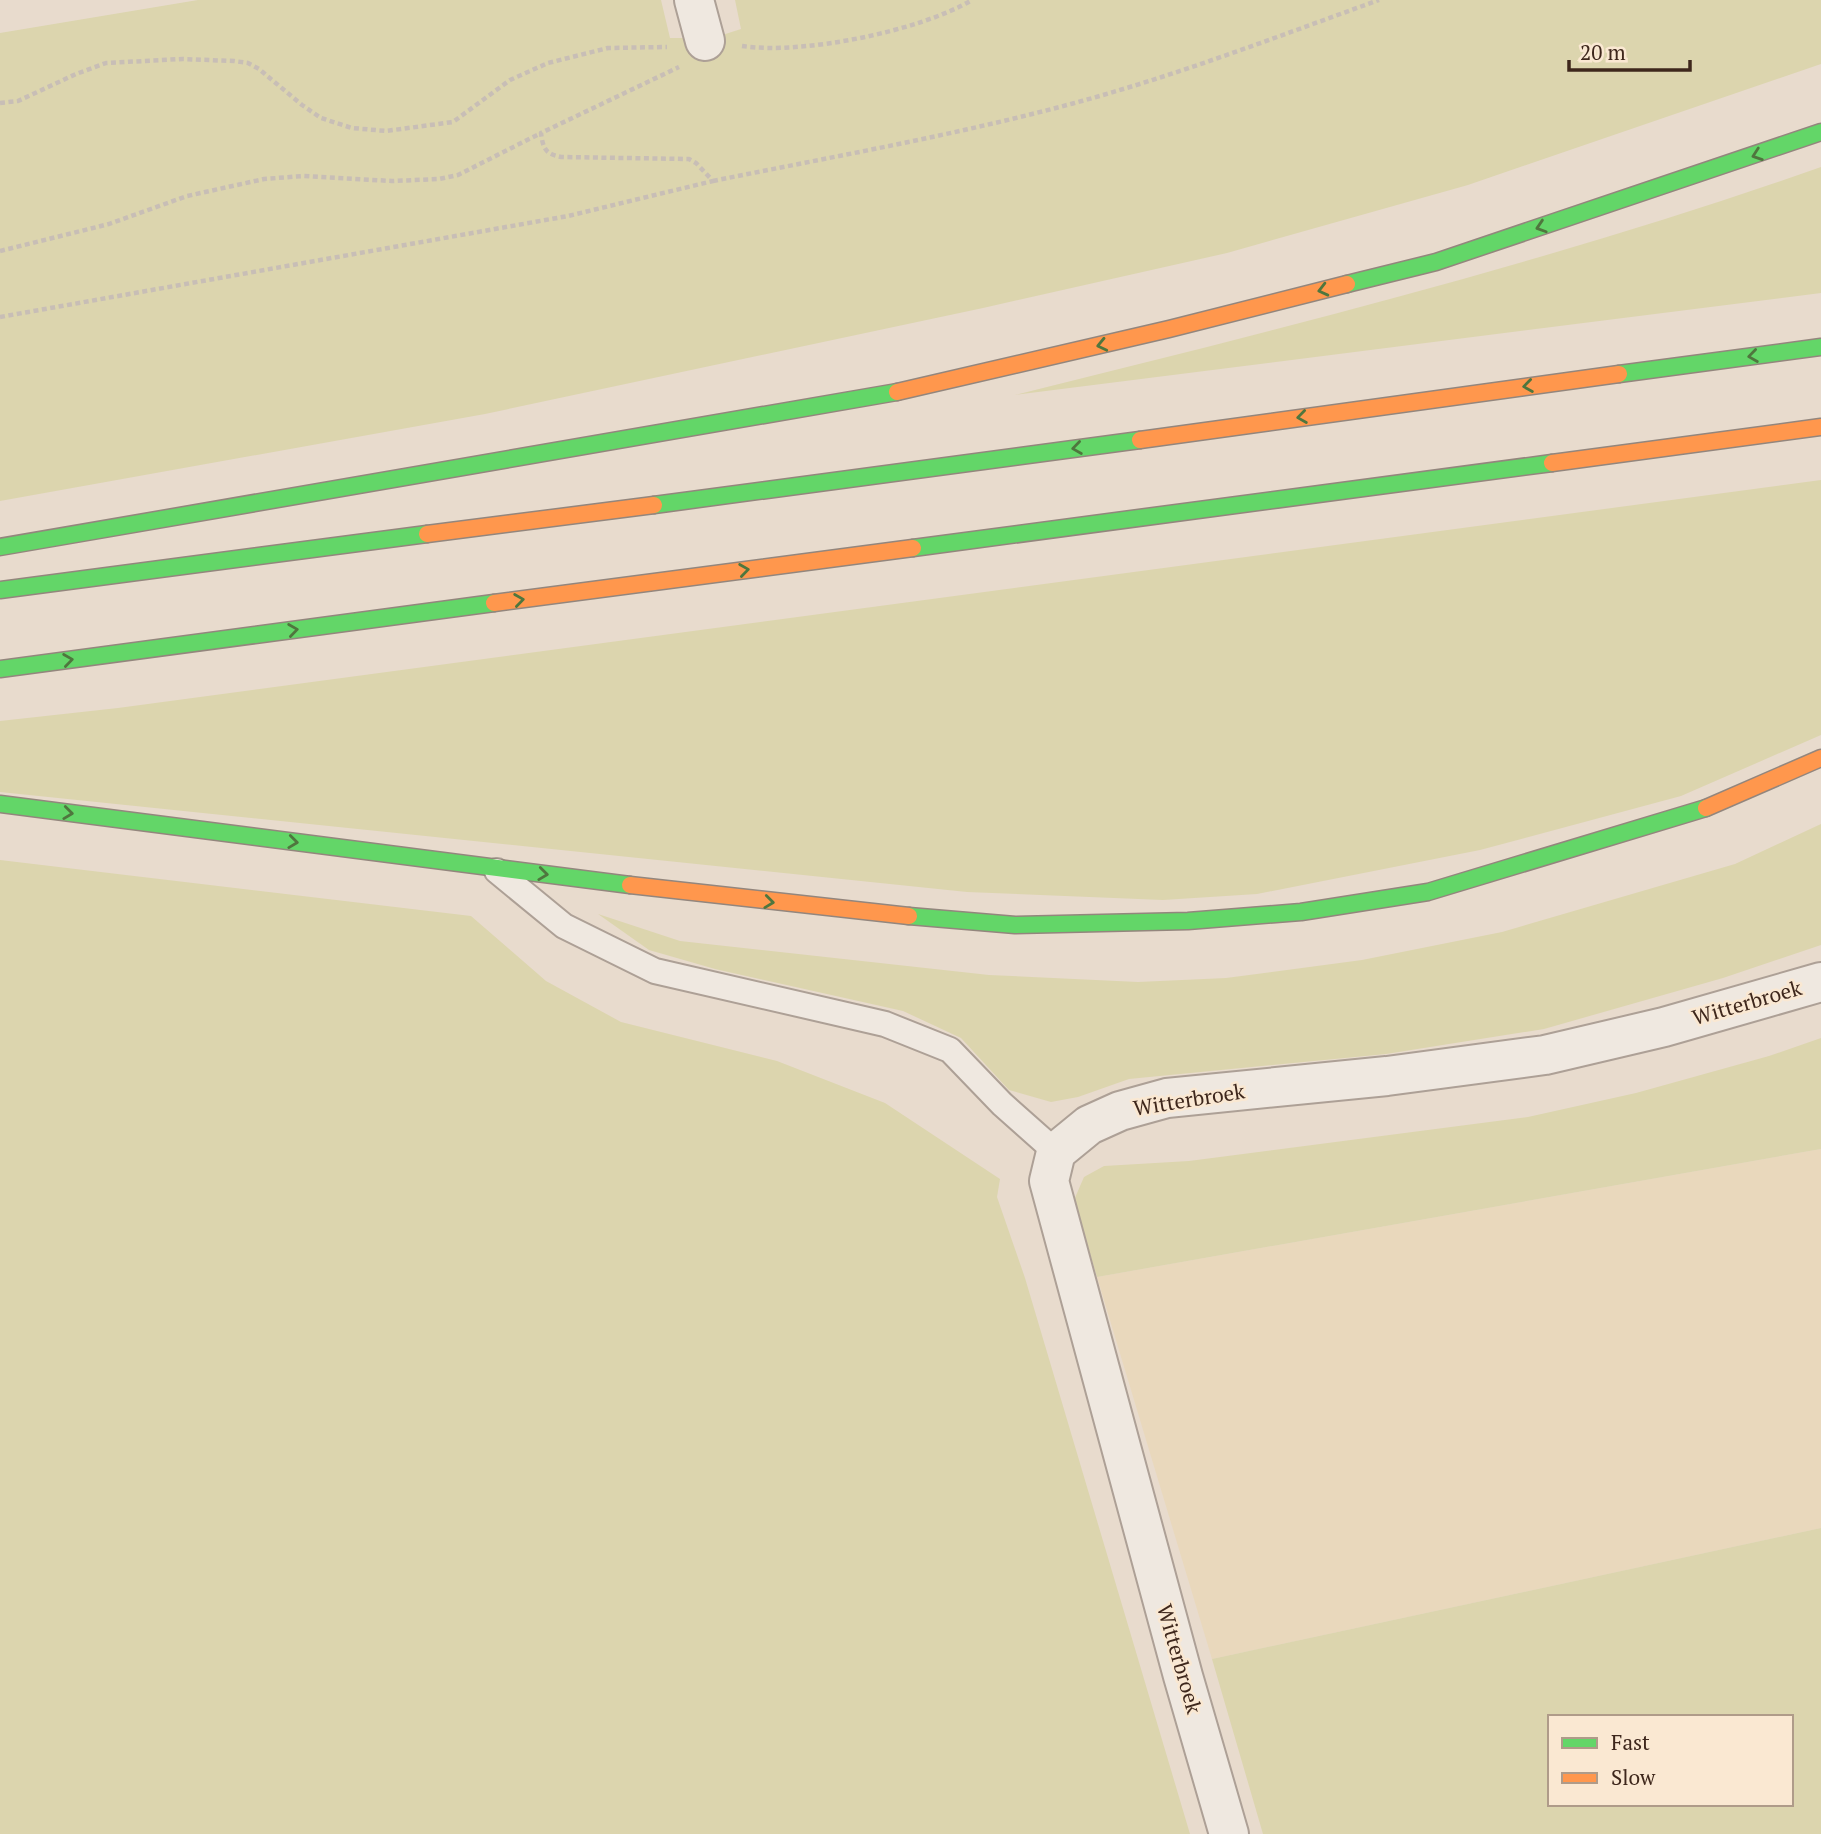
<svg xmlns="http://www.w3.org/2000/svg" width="1821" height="1834" font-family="'PT Serif',serif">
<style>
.farmland{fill:#e9d8bc}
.green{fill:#dcd5ae;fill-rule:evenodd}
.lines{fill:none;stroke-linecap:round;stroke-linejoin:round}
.lane-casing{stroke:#ada096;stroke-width:28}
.street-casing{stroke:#ada096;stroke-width:42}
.fast-casing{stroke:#93867d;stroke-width:19}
.slow-casing{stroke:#93867d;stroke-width:19}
.path{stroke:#c8beb6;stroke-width:4.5;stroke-dasharray:5 3.5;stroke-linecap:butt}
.lane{stroke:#efe8e0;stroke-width:24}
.street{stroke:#efe8e0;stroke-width:38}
.fast{stroke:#63d668;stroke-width:16}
.slow{stroke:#ff974d;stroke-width:16}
.oneway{stroke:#4f763e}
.labels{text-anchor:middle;stroke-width:5;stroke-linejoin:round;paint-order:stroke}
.street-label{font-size:21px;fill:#3e271c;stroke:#fae8d2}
</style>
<rect width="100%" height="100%" fill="#e8dbcd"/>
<!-- farmland -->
<path class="farmland" d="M1821,1149V1528L1212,1659L1097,1277Z"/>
<!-- green -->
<path class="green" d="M198,0H661L670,38H713L741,29L735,0H1821V64L1468,185L1227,253L983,308L485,414L0,501V33Z
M1821,167V293L1015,395C1286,328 1557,260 1821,167Z
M1821,480V735L1681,796L1480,850L1257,894L1163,900L967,892L0,792V721L118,708Z
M1821,824V945L1723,978L1544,1029L1386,1054L1129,1079L1078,1097L1051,1102L1009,1090L961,1038L903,1011L715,969L649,950L598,914L680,941L989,975L1138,982L1226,978L1362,960L1502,932L1735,864Z
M0,860L471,916L546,981L621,1022L777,1061L885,1103L1000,1179L997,1197L1025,1278L1190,1834H0Z
M1821,1038V1149L1097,1277L1074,1200L1084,1177L1104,1166L1189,1161L1528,1117L1636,1093L1769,1056Z
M1821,1528V1834H1263L1212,1659ZM1550,1717H1791V1804H1550Z"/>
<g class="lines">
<!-- lane casing -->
<g class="lane-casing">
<path id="lane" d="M497,871L564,926L655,971L885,1024L950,1050L1002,1104L1056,1152"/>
</g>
<!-- street casing -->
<g class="street-casing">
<path id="street" d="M694,0L705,41
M1229,1834L1183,1676L1049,1181L1056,1152L1089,1125L1120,1111L1167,1098L1387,1076L1545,1055L1664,1027L1821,982"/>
</g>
<!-- fast casing -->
<g class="fast-casing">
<path id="fast" d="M1347,284L1436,262L1821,132
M1619,374L1821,347
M654,505L1140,440
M0,547L897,392
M913,548L1552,463
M0,590L427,534
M0,669L494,603
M0,804L630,885
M909,916L1015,925L1188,921L1301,912L1428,892L1706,808"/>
</g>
<!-- slow casing -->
<g class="slow-casing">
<path id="slow" d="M897,392L1169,329L1347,284
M1140,440L1619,374
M1552,463L1821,427
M427,534L654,505
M494,603L913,548
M1706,808L1821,758
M630,885L909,916"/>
</g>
<!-- path -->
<path class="path" d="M742,46C802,55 920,31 972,0
M0,103L18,101L76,74L106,63L182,59L234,61L248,63L259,69L302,105L321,118L352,128L386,131L453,122L510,80L548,63L608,48L667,47
M713,181C831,157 951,136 1067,105C1173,77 1276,37 1379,0
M0,251L109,224L187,196L264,179L303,176L392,181L439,179L458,175L541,133
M0,317L568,216L713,181L696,163L689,159L561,157C545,154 543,148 541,133L679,67"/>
<!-- lane -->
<use href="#lane" class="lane"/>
<!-- street -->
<use href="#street" class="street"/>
<!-- fast -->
<use href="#fast" class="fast"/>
<!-- slow -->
<use href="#slow" class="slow"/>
</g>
<!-- one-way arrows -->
<defs><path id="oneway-chevron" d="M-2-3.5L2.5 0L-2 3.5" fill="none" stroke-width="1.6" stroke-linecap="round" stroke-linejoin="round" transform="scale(1.75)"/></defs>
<g class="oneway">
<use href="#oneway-chevron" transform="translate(1757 155) rotate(161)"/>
<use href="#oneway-chevron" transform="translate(1541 227) rotate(162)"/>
<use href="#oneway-chevron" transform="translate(1323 290) rotate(166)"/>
<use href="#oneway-chevron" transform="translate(1102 345) rotate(167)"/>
<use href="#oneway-chevron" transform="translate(1753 356) rotate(172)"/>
<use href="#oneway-chevron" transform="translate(1528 386) rotate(172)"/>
<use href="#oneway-chevron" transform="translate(1302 417) rotate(172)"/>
<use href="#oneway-chevron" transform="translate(1077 448) rotate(172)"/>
<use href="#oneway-chevron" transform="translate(744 570) rotate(-8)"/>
<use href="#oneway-chevron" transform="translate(519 600) rotate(-8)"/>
<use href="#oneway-chevron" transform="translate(293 630) rotate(-8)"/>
<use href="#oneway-chevron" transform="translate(68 660) rotate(-8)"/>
<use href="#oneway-chevron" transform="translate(68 813) rotate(7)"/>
<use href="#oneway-chevron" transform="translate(293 842) rotate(7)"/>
<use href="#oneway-chevron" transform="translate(543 874) rotate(7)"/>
<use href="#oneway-chevron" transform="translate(769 902) rotate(7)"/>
</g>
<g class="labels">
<!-- street labels -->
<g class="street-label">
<text transform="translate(1747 1003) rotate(-16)" y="7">Witterbroek</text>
<text transform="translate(1189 1100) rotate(-9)" y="7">Witterbroek</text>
<text transform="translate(1179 1659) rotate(74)" y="7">Witterbroek</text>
</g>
</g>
<!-- legend -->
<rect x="1548" y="1715" width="245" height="91" fill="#fae8d2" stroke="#af9b89" stroke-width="2"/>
<rect x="1562" y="1738" width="35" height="10" fill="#63d668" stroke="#af9b89" stroke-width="2"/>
<text x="1611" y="1750" font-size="21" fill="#3e271c">Fast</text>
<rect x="1562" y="1773" width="35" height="10" fill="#ff974d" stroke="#af9b89" stroke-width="2"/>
<text x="1611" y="1785" font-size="21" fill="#3e271c">Slow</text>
<!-- scale -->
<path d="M1569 60v10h121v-10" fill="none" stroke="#3e271c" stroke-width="3.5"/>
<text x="1580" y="60" font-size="21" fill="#3e271c" stroke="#fae8d2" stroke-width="5" paint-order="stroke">20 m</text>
</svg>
